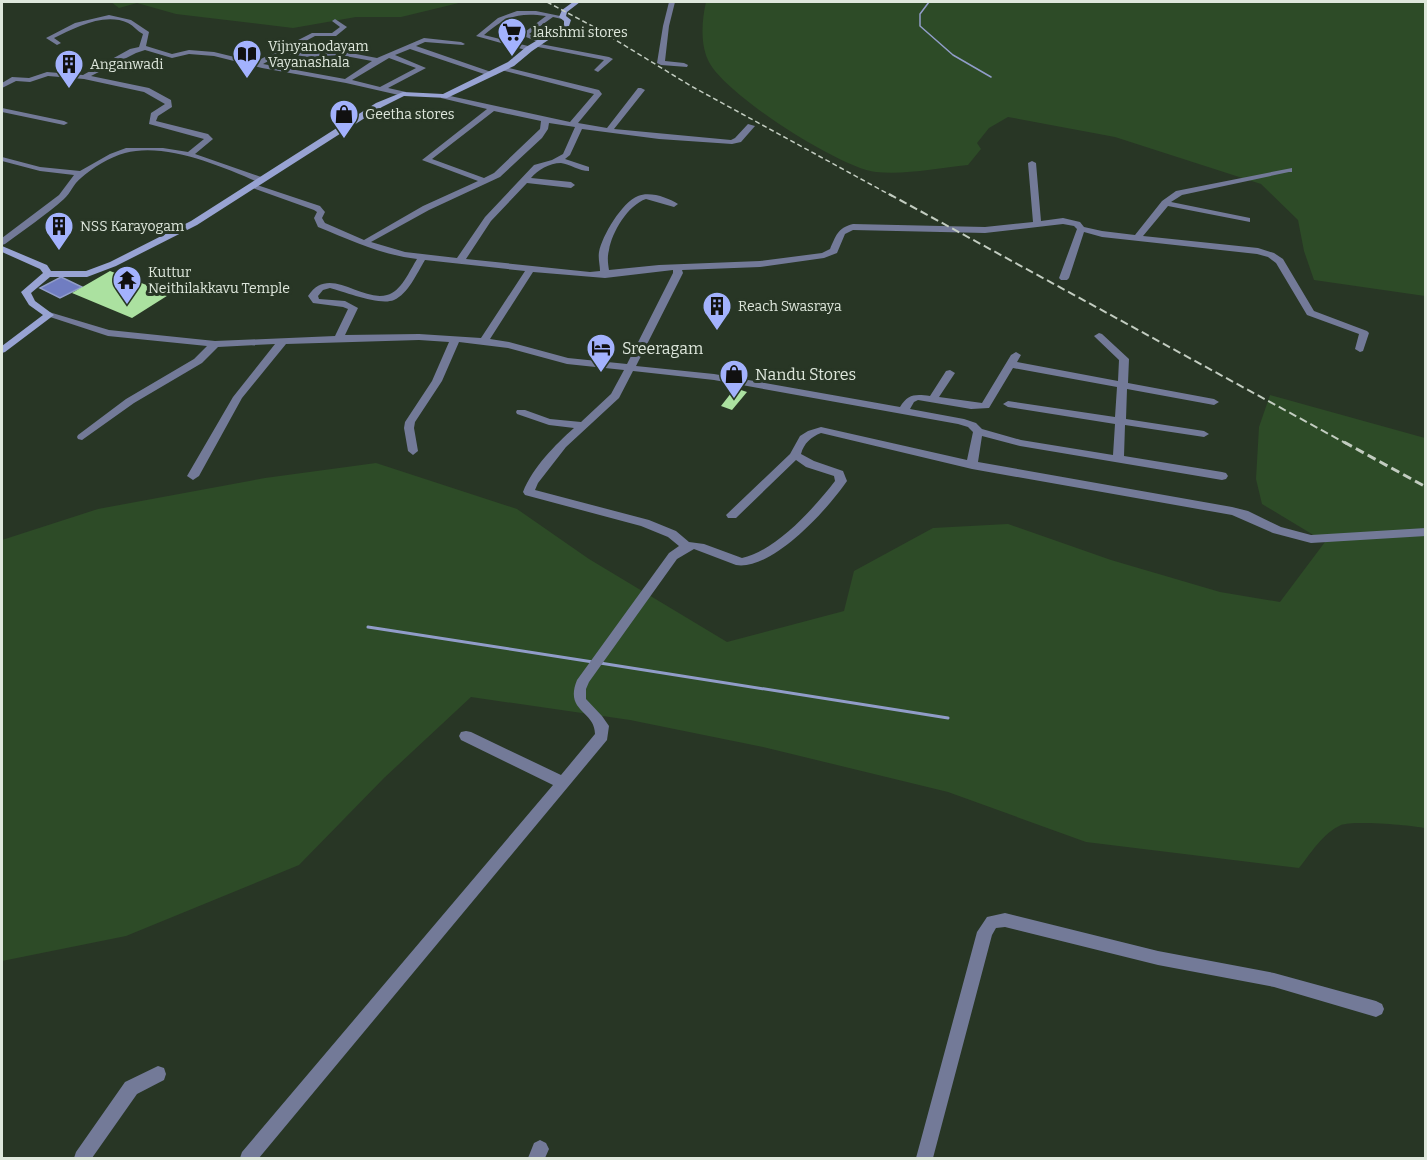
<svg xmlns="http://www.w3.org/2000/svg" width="1427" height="1160" font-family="Bitter,serif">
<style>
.green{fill:#2d4b27}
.water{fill:#707dc1;stroke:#919dc9;stroke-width:1.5}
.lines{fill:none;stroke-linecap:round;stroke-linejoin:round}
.stream-far1{stroke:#919dc9;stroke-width:1.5}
.stream{stroke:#919dc9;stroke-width:3}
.building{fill:#abe1a0}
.street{fill:#737a98;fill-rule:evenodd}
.secondary{fill:#98a3d3;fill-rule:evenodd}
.rail-far2{stroke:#c2ccc0;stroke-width:1.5;stroke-dasharray:5 3;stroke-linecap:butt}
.rail-far1{stroke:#c2ccc0;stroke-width:2;stroke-dasharray:8 4;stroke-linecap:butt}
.rail{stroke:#c2ccc0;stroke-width:3;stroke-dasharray:9 4.5;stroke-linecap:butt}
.labels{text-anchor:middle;stroke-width:6;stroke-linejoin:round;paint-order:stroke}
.far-poi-label{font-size:14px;fill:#dee7dc;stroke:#283625;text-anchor:start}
.poi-label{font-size:16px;fill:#dee7dc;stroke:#283625;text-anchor:start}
</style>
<rect width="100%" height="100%" fill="#283625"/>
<!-- green -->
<path class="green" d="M111,2H463L401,17H356L293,28L176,14L137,3L119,8Z
M706,2H1425V296L1314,280L1304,251L1298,220L1261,184L1115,137L1008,117L989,128L977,143L981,149L968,165C938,168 906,175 876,172C840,168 722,93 708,60C700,43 702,19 706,2Z
M1270,395L1425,438V828C1412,825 1352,820 1341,825C1323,833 1311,853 1299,868L1086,842L948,792L763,747L630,720L471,697L384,778L299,865L126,936L2,961V540L98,509L265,478L376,463L517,509L589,559L727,642L844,611L854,571L933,528L1008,524L1111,560L1220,592L1280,602L1325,542L1262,504L1256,479L1259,427Z"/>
<!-- water -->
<path class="water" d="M61,277L82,287L60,298L40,288Z"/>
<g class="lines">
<!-- stream-far1 -->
<path class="stream-far1" d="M929,2L920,14V26L953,55L991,77"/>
<!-- stream -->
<path class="stream" d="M368,627L593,662
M600,663L948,718"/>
</g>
<!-- building -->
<path class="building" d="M110,271L170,294L132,318L72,293Z
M735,388L747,392L732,410L721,406Z"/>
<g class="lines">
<!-- street -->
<path class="street" d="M669,2H675L669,26L665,61L684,63L688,65L687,67L661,65L657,63L663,26Z
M517,11H536L565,17L562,19L553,17L529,34L543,40L545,41L541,43L521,35L546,16C517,12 506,17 484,35L532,47L533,49L529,51L476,36L498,18Z
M109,15L131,20L149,32L146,46L172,54L189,50L214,52L255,62L312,33H332L340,27L332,21L335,19L347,27L336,36H315L289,50L308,53L340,51L377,58L424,38L461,42L465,44L463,45L425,42L416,46L497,74L490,76L410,49L395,55L426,68L388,88L406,92V96H403L346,83L262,68L214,56L189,54L172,58L145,50L136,53L91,76L149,88L171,100L172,107L158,116L156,121L208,134L213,139L195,154L264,178V182H258C221,166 165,142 125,153C110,157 92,168 81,178C73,184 71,193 64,199C46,215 25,229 5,244L2,245V238L59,195L74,175L40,171L2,161V157L40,167L80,171L110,154L126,148H163L188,152L204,139L149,124L151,113L165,104L144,92L84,79L48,76L30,82L16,81L2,88V83L12,77L29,78L47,72L83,75L130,49L139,47L143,34C137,31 134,26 128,23C104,12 75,28 54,38L61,43L57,45L46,38L75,23ZM283,53L308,57L340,55L372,61L345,79L263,64ZM389,58L416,68L380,87L352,80Z
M535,43L609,57L613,59L598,72L594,70L604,60L533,46V44Z
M501,66L599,90L602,94L578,123L607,128L638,88H641L645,90L614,129L731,140L735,138L748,124L755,126L741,142L732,144L659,139L582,129L570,155L565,159L589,167V171C579,171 570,164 561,163C549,163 538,170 531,178L571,182L575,185L571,188L527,183L491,221L466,259L590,272L600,271C600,265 598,259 599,252C602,236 622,202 638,196C650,191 669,198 678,204L674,207L646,199C628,205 612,232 609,250C607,257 608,264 609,270L659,265L760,261L822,253L830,249C836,236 837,228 853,224L985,227L1033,222L1028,163L1032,161L1036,163L1041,221L1063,218L1080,222L1084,227L1102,231L1135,235L1162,201L1176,191L1292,168V172H1289L1182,195L1171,202L1250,218V222L1168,206L1143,236L1258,248L1274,253L1283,259L1314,311L1367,331L1369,333L1363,351L1360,352L1355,349L1359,334L1307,315L1276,263L1268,257L1257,254L1102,237L1084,232L1069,278L1067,280H1061L1059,278L1077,229L1074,226L1063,224L985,233L853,230L845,234L837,253L824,258L760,267L682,270L683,273L636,366L714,374L900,407C908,394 915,394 930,396L946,371L950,370L955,373L939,397L982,403L1011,355L1016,352L1021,355L1017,362L1118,381L1119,360L1096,338L1094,336L1099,333L1102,334L1129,359L1128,383L1214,399L1219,402L1214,405L1127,389L1126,419L1204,431L1209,434L1204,437L1125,425L1124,456L1222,472L1226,473L1228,476L1226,479L1222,480L1020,446L982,436L978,462L1232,507L1248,511L1281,527L1311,535L1426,528V536L1311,543L1273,533L1232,515L972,469L821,433C811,437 804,443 801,454L814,461L843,471L847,481C828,509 772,571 736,565L694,549L677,559L589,682L586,689V699L602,716L609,726L607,740L259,1158H240L242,1152L553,785L461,740L459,736L461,732L466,731L471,732L561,775L595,734C595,710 564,712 577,680L669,553L679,546L668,537L641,526L525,495L523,492C533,467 555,445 574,428L549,425L517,414L516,412L517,410H525L550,419L581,422L611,394L624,370L567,364L508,348L459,342L442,381L415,422L414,428L418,451L413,455L408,451L404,428L405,422L432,381L449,342L419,340L286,344L242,398L199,476L193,480L187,476L233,397L275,344L218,347L202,363L134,403L82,440L78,439L77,437L78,435L126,399L194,359L207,346L108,336L44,315L49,312L109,330L215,341L335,336L348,309L343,307L313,303L308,296C329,264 360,302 387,295C401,292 410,270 417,259C382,255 350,240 318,227L314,218L317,212L314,210L247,186L254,184L320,206L325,212L322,218L325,223L364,240L423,206L478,181L422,160L487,109L441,98V94L570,122L594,94L501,70ZM494,111L541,121L540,129L494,173L484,178L432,159ZM549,123L575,127L563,154L552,160L534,165L485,217L457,258L405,252L371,242L429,210L500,177L542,138L548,129ZM425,260L525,271L481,338L419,334L345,335L358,308L345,301L319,299L318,296L323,290L330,288C345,292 380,306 394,300C408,294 417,273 425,260ZM673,270V273L627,364L568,358L509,342L490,339L533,272L605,278ZM1013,368L1117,387L1115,417L1008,401L1003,404L1008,407L1115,424L1113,455L1021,440L982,429L976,423L964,419L910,409L914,402L918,400L971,409L989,408ZM633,371L714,380L958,424L968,427L973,432L967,460L821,427L808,431L800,436L790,454L726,515L728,518H736L796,460L806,467L834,476L835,481C815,507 776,551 742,558L704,544L689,542L676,531L649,520L535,490L538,483L566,447L619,398Z
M2,108L64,121L68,123L64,125L2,112Z
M1005,913L1158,951L1274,973L1376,1001L1382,1004L1384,1009L1382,1014L1376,1017L1274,987L1158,965L1005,927L996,928L992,935L933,1158H916L977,932L987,917Z
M158,1066L164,1068L166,1074L164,1080L137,1094L92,1158H74L76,1152L125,1082Z
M540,1140L546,1143L549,1149L545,1158H528L534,1143Z"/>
<!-- secondary -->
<path class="secondary" d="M573,2H580L567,12L566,16L571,20L569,26L532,51L514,66L447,98L404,96L382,107L197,225L116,266L87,277H50L31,293L35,301L54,315L5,352L2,353V346L43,315L29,305L21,292L43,273L40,269L2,252V246L47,265L51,271H86L110,262L191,221L376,103L403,92L443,94L508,62L526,47L564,24V21L559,17L562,10Z"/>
<!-- rail-far2 -->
<path class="rail-far2" d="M547,2L596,28L691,86L892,196"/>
<!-- rail-far1 -->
<path class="rail-far1" d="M889,194L1347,444"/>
<!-- rail -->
<path class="rail" d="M1344,442L1426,487"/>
</g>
<!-- icons -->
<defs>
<g id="supermarket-pin" transform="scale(1.5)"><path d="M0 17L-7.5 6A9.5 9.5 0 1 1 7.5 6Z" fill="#a3b2fd" stroke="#283625"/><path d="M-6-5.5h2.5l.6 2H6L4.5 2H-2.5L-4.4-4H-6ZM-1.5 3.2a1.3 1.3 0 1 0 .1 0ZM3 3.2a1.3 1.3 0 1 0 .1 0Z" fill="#111"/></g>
<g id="library-pin" transform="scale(1.5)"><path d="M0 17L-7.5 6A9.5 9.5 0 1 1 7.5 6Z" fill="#a3b2fd" stroke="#283625"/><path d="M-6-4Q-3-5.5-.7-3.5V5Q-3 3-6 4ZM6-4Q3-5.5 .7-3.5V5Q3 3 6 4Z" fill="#111"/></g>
<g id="building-pin" transform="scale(1.5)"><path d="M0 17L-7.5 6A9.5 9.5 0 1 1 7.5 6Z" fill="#a3b2fd" stroke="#283625"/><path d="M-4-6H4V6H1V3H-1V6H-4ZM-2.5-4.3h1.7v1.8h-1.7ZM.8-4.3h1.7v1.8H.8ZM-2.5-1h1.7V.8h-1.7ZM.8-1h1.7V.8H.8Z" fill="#111"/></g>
<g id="shop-pin" transform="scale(1.5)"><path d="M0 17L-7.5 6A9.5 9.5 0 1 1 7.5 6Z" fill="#a3b2fd" stroke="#283625"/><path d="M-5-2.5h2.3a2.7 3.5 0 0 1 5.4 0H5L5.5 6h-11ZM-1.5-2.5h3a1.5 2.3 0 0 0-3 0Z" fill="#111"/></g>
<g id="temple-pin" transform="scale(1.5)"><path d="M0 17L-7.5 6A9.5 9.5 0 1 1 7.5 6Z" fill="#a3b2fd" stroke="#283625"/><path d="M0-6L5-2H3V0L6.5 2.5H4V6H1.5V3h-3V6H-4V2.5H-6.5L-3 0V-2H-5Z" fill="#111"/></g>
<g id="hotel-pin" transform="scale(1.5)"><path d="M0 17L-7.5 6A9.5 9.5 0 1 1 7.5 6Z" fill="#a3b2fd" stroke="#283625"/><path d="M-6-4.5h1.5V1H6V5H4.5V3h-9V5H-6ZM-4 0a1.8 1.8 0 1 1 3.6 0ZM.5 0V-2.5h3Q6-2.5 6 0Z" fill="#111"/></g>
</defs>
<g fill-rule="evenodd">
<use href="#supermarket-pin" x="512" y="32"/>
<use href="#library-pin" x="247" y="54"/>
<use href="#building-pin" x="69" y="64"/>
<use href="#shop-pin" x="344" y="114"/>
<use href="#building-pin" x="59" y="226"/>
<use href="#temple-pin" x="127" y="280"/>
<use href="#building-pin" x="717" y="306"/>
<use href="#hotel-pin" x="601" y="348"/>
<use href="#shop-pin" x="734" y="374"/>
</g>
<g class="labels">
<!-- far-poi labels -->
<g class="far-poi-label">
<text x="533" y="37">lakshmi stores</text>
<text x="268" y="51">Vijnyanodayam<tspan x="268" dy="16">Vayanashala</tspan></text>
<text x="90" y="69">Anganwadi</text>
<text x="365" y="119">Geetha stores</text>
<text x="80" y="231">NSS Karayogam</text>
<text x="148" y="277">Kuttur<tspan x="148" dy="16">Neithilakkavu Temple</tspan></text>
<text x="738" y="311">Reach Swasraya</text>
</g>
<!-- poi labels -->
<g class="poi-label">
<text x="622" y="354">Sreeragam</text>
<text x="755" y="380">Nandu Stores</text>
</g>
</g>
<!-- border -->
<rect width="1427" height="1160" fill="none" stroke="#dee7dc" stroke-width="6"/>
</svg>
